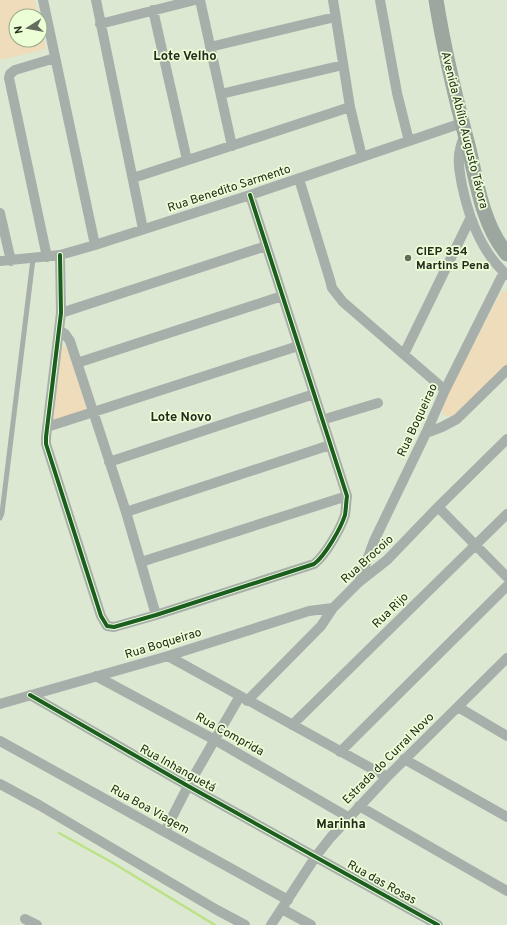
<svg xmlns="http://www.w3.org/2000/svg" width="507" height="925" font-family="Overpass,sans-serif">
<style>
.green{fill:#eedcba}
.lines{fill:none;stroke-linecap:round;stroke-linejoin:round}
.stream{stroke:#bbe286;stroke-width:2.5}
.lane{stroke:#a7afab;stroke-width:5}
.street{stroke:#a7afab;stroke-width:10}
.primary{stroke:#9ca7a0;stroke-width:15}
.cycleway-casing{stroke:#ebfed6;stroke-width:6}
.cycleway{stroke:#1b5e20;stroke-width:4}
.poi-dot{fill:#656d5c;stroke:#ebfed6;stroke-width:1.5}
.labels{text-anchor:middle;stroke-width:3.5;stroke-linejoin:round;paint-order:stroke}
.street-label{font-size:12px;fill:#242b1c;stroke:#ebfed6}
.poi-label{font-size:12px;font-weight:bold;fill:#242b1c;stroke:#ebfed6;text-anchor:start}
.neighbourhood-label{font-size:13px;font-weight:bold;fill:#242b1c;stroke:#ebfed6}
</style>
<rect width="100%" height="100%" fill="#dde8d2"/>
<!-- green -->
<path class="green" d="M0,0H35L39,16H16V40H40V21L46,49L0,60Z
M502,290L507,292V367L453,417L444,415L440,408Z
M61,346H64L67,348L86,407V410L56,421L52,420Z"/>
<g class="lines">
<!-- stream -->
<path class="stream" d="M59,833L113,863L215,925"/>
<!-- lane -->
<path class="lane" d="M0,518L2,513L33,259"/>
<!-- street -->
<path class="street" d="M43,0L95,245
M96,0L143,229
M200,0L232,146
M333,0L350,107L362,157
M380,0L397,93L409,141
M153,10L187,160
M100,24L195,0
M210,47L335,17
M221,94L343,65
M465,134C463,139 461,144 460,149C457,161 460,174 462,185C469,219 481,252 507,275
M133,178L350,107
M299,179L330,280L332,288L343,302L445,390
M0,213L11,261
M60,255L61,313L46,437V444L101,616L107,626L114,627L156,615L314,564C325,556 341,528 345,515C346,509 346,503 347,496L250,195
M47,257L9,78L10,74L15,70L55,58
M0,261L60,255L95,245L250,195L462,123
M61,313L266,246
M59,330L65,334L70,341L126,512L156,615
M404,354L470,219
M77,363L282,296
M322,420L378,403
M47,427L298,346
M426,433L442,427L457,419L507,370
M109,462L314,394
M438,507L507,577
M126,512L330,445
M141,562L347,496
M359,582L374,541L426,433L445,390L504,272
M168,656L387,777
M96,676L215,740L348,817
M30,695L188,786L438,925
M247,701L321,626L333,608L359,582L387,560L438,507L507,439
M0,704L168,656L309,611L333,608
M458,707L507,736
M292,725L507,514
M0,741L288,900
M340,752L507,586
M404,759L507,817
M0,784L39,805L217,910L245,925
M359,806L507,891
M165,831L188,786L240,696
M282,909L311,925
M25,919L37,925
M271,925L316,856L331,837L387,777L507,658"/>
<!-- primary -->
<path class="primary" d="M436,0C444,50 456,100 469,149C477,184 483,226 507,254"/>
<!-- cycleway casing -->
<g class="cycleway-casing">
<path id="cycleway" d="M60,255L61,313L46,437V444L101,616L107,626L114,627L156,615L314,564C325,556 341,528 345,515C346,509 346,503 347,496L250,195
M30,695L188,786L438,925"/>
</g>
<!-- cycleway -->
<use href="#cycleway" class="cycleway"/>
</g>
<!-- markers -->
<circle class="poi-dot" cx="408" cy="258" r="4"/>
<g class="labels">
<!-- street labels -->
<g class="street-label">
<text transform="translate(465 130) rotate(76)" y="4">Avenida Abílio Augusto Távora</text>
<text transform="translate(229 188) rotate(-18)" y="4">Rua Benedito Sarmento</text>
<text transform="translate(417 420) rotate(-65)" y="4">Rua Boqueirao</text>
<text transform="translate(367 559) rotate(-42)" y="4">Rua Brocoio</text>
<text transform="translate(390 610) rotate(-44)" y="4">Rua Rijo</text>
<text transform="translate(163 643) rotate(-17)" y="4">Rua Boqueirao</text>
<text transform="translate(230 734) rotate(29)" y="4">Rua Comprida</text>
<text transform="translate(388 758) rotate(-45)" y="4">Estrada do Curral Novo</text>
<text transform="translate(178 768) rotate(29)" y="4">Rua Inhanguetá</text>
<text transform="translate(150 809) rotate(29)" y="4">Rua Boa Viagem</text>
<text transform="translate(382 882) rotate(29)" y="4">Rua das Rosas</text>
</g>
<!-- poi labels -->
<g class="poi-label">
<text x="416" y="255">CIEP 354<tspan x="416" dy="14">Martins Pena</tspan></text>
</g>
<!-- neighbourhood labels -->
<g class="neighbourhood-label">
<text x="185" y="60">Lote Velho</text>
<text x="181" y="421">Lote Novo</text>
<text x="341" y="828">Marinha</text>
</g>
</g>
<!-- north arrow -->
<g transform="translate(28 28) rotate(259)"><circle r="19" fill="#ebfed6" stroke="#9baa8c"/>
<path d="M0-3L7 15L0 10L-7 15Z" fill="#656d5c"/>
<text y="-6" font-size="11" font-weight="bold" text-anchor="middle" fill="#242b1c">N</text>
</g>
</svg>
